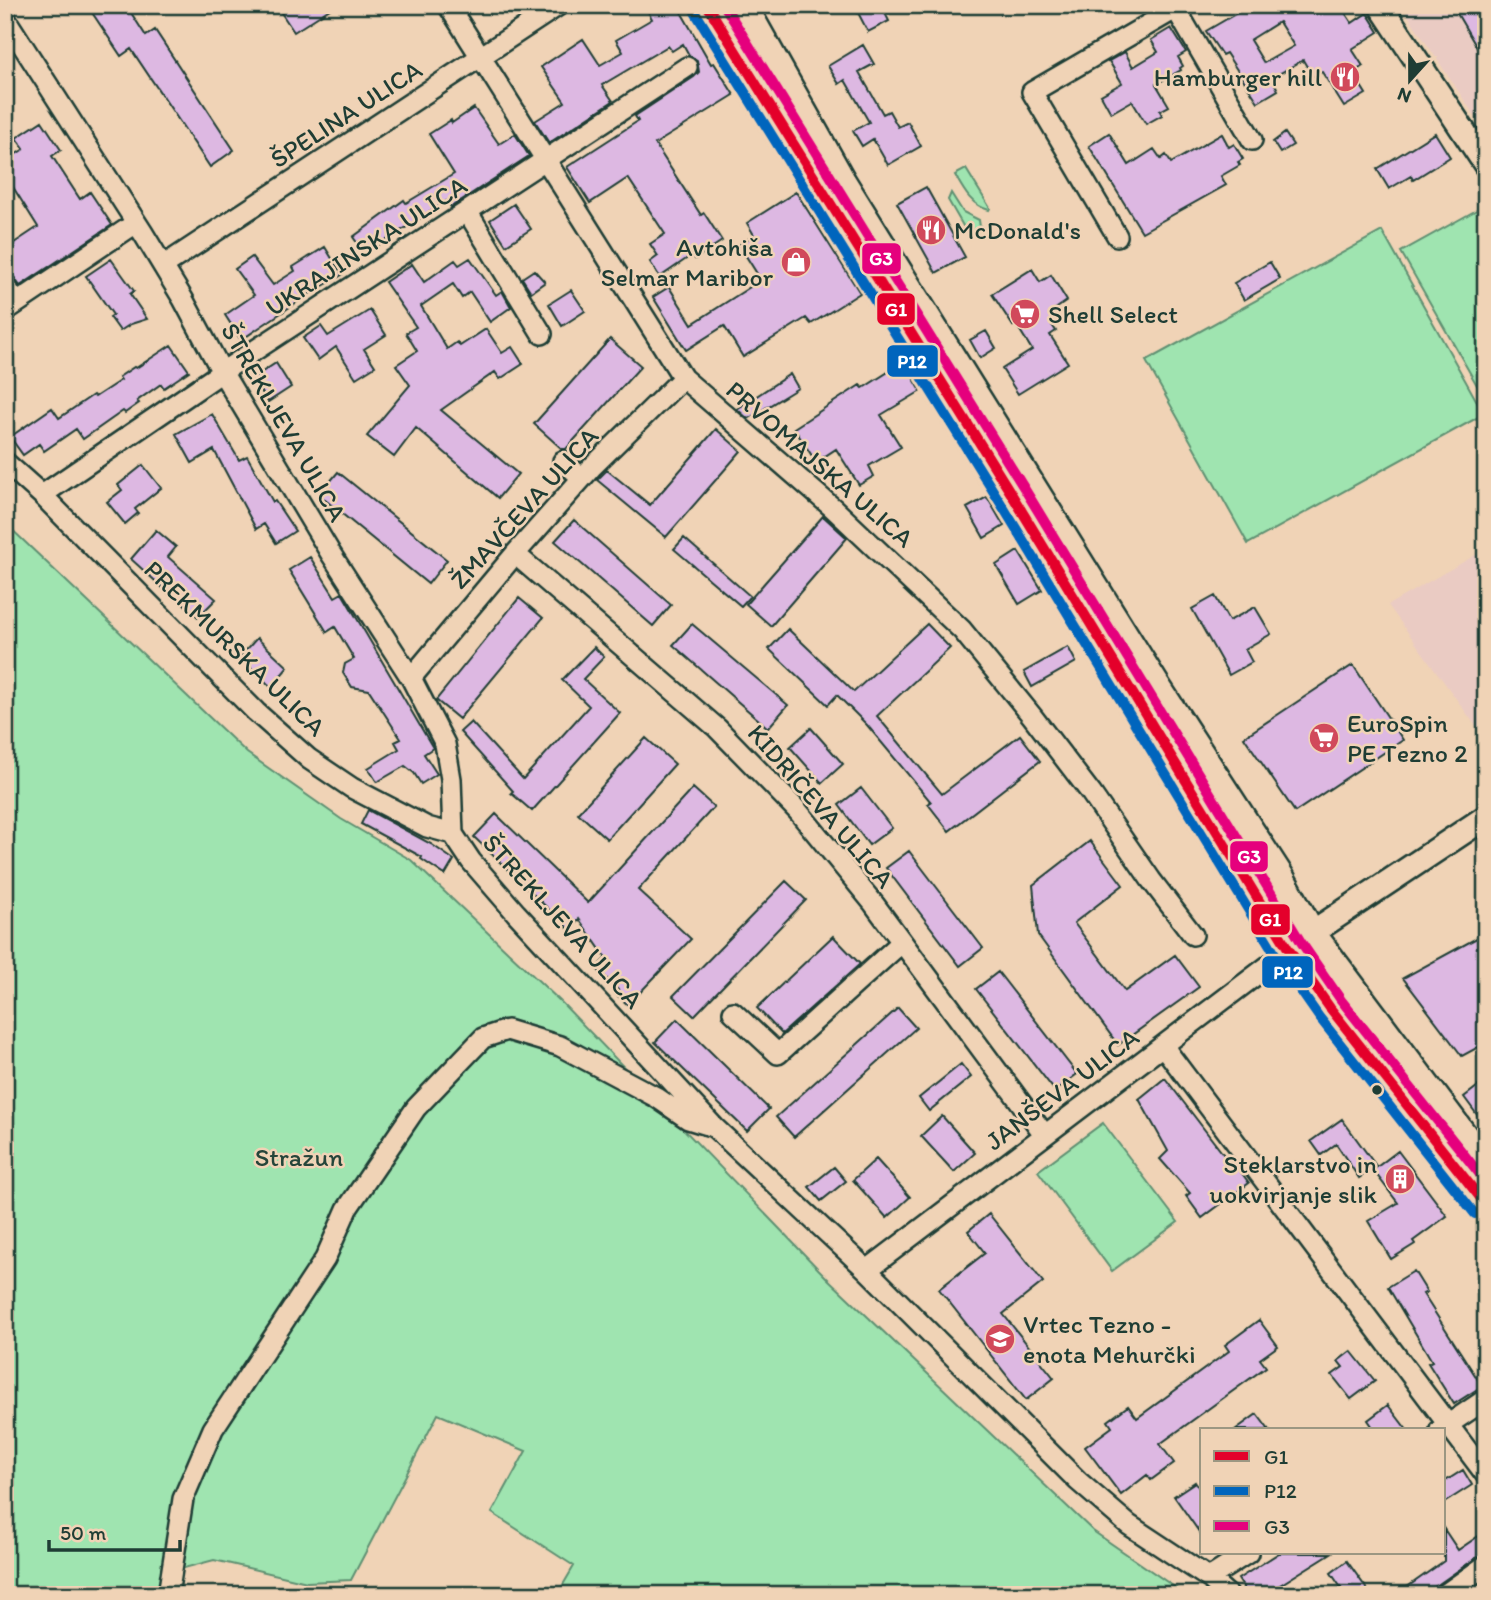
<svg xmlns="http://www.w3.org/2000/svg" width="1491" height="1600" font-family="Itim,sans-serif">
<style>
.built{fill:#eacbc3}
.green{fill:#9fe4b0;stroke:#5f9072;stroke-width:2}
.building{fill:#ddb8e2;stroke:#1f3d34;stroke-width:2;fill-rule:evenodd}
.lines{fill:none;stroke-linecap:round;stroke-linejoin:round}
.minor-casing{stroke:#1f3d34;stroke-width:24}
.tertiary-casing{stroke:#1f3d34;stroke-width:28}
.primary-casing{stroke:#1f3d34;stroke-width:35}
.minor{stroke:#f0d3b6;stroke-width:19}
.tertiary{stroke:#f0d3b6;stroke-width:23}
.primary{stroke:#f0d3b6;stroke-width:30}
.bus-1-casing{stroke:#f0d3b6;stroke-width:16}
.bus-2-casing{stroke:#f0d3b6;stroke-width:16}
.bus-3-casing{stroke:#f0d3b6;stroke-width:16}
.bus-1{stroke:#e4002b;stroke-width:10}
.bus-2{stroke:#0065bd;stroke-width:10}
.bus-3{stroke:#e5007d;stroke-width:10}
.bus-dot{fill:#1f3d34;stroke:#f0d3b6;stroke-width:2.5}
.labels{text-anchor:middle;stroke-width:5;stroke-linejoin:round;paint-order:stroke}
.poi-label{font-size:26px;fill:#1f3d34;stroke:#f0d3b6;text-anchor:start}
.street-label{font-size:26px;fill:#1f3d34;stroke:#f0d3b6}
.park-label{font-size:26px;fill:#25453a;stroke:#f0d3b6}
.line-badge{stroke:#f0d3b6;stroke-width:2.5}
.badge-label{font-size:19px;text-anchor:middle;font-weight:bold;fill:#fff}
</style>
<rect width="100%" height="100%" fill="#f0d3b6"/>
<filter id="ink" filterUnits="userSpaceOnUse"><feTurbulence type="fractalNoise" baseFrequency=".0143" numOctaves="2"/><feDisplacementMap in="SourceGraphic" scale="14" xChannelSelector="R" yChannelSelector="G"/><feConvolveMatrix kernelMatrix="1 2 1 2 8 2 1 2 1" color-interpolation-filters="sRGB"/></filter>
<g filter="url(#ink)">
<!-- built -->
<path class="built" d="M1401,5H1486V133Z
M1486,549V740L1388,605Z"/>
<!-- green -->
<path class="green" d="M966,169L990,208L989,210C971,205 964,191 955,175Z
M951,193L963,212L979,220L980,227L977,232L966,231L948,200Z
M1482,207L1486,213V401L1401,252Z
M1382,231L1484,414L1248,544L1146,361Z
M5,523L247,753L341,819L411,860L561,1002L827,1278L1093,1531L1186,1595H557L574,1566L492,1513L526,1451L438,1414L351,1580L307,1582L214,1560L165,1573L156,1595H5Z
M1103,1123L1178,1222L1112,1271L1038,1171Z"/>
<!-- building -->
<path class="building" d="M87,5H126L146,36L155,30L234,150L210,167L131,49L121,56Z
M276,5H336L294,32Z
M656,5H677L711,64L714,63L734,95L655,144L701,215L704,213L722,241L695,259L692,255L660,277L650,262L658,256L650,244L665,234L628,178L590,203L567,167L638,121L635,116L694,77L699,72L697,60L689,55L683,44L672,51L668,46L602,85L613,101L549,143L535,121L565,102L541,67L583,39L600,65L623,52L616,40L652,19L647,10Z
M854,5H881L889,21L868,32Z
M1251,5H1340L1352,23L1367,13L1379,32L1352,49L1363,66L1353,73L1366,94L1344,107L1322,72L1313,77L1303,60L1272,78L1278,90L1258,102L1226,53L1222,55L1206,31ZM1279,22L1294,46L1264,63L1250,40Z
M1452,5H1486V63Z
M1171,28L1186,52L1178,57L1183,66L1180,68L1181,70L1156,84L1169,106L1160,111L1162,115L1146,124L1132,101L1111,113L1101,95L1122,83L1109,61L1125,52L1133,67L1158,52L1151,40Z
M863,45L874,64L859,72L883,114L889,111L898,127L908,122L921,146L888,165L873,139L862,146L853,131L869,122L845,80L839,84L828,66Z
M474,108L499,144L515,134L529,156L451,207L447,201L365,254L353,237L404,200L406,203L454,174L429,134L451,120L452,123Z
M42,121L61,150L52,156L80,199L90,192L112,225L20,286L5,264V249L38,227L11,184L5,188V161L24,149L16,138Z
M1109,133L1129,165L1154,149L1161,159L1166,155L1171,163L1222,134L1229,147L1234,144L1243,159L1238,162L1240,165L1221,176L1226,185L1142,232L1089,146Z
M1285,133L1293,145L1280,153L1273,142Z
M1435,133L1450,157L1413,180L1411,176L1389,189L1377,169Z
M926,187L965,257L936,273L897,203Z
M796,192L860,293L811,324L806,318L743,357L724,326L686,350L653,297L669,287L692,324L761,280L739,245L754,235L747,223Z
M514,204L531,229L506,245L490,220Z
M325,247L342,275L309,294L241,340L225,315L254,295L235,269L252,257L273,285L295,271L293,267Z
M470,258L496,295L502,291L511,307L490,322L470,292L462,298L453,284L421,306L447,349L457,342L460,346L486,329L502,353L512,347L523,364L500,379L495,372L441,410L518,474L498,498L416,428L394,457L367,436L410,385L396,365L417,351L406,333L416,327L385,282L412,264L424,282L455,260L459,265Z
M111,259L134,291L130,294L147,319L131,324L120,331L110,317L113,315L86,276Z
M1270,262L1280,279L1244,300L1234,283Z
M1032,269L1040,282L1051,275L1067,301L1054,310L1058,316L1054,318L1057,322L1052,325L1056,331L1050,335L1068,363L1018,394L1002,369L1032,350L1016,324L1013,326L992,294Z
M534,270L545,282L531,292L522,278Z
M571,290L585,311L562,326L549,304Z
M370,310L386,335L364,349L375,366L356,378L336,347L318,360L303,338L321,326L328,336Z
M986,331L996,348L980,358L970,340Z
M610,339L641,366L566,449H562L534,424Z
M171,345L189,371L164,388L161,384L137,401L139,403L125,413L123,411L83,439L76,429L44,451L39,444L23,455L10,437L52,408L59,418L93,395L95,397L121,380L119,377L134,367L136,368Z
M904,362L921,391L881,415L901,447L869,466L874,476L859,485L836,449L816,462L794,428L860,385L863,388Z
M276,363L291,387L268,402L253,378Z
M790,374L798,388L748,419L737,409Z
M212,414L239,460L247,456L273,502L275,501L295,531L276,543L264,524L256,529L214,450L192,463L176,434Z
M716,429L741,451L666,537L597,480L607,470L650,505Z
M143,465L161,488L135,509L138,513L125,524L107,502L122,490L118,485Z
M338,472L447,560L428,584L319,495Z
M987,497L1004,526L984,538L967,508Z
M823,516L847,538L771,626L746,604Z
M574,520L671,605L653,626L555,541Z
M156,530L176,547L168,557L216,599L198,617L176,596L174,598L131,559Z
M684,538L750,596L741,606L674,549Z
M1018,551L1042,590L1019,604L996,565Z
M310,557L335,597L342,593L433,748L424,754L437,774L421,784L414,773L405,766L377,782L368,768L399,749L395,742L401,739L369,690L352,687L343,673L345,664L354,659L335,627L327,632L289,570Z
M1215,596L1229,621L1255,607L1271,634L1245,649L1252,662L1229,675L1192,609Z
M519,598L543,618L459,719L436,700Z
M692,624L788,705L768,728L673,645Z
M927,624L950,648L877,716L942,794L1020,735L1040,761L949,831L928,804L931,802L867,725L837,695L828,705L769,649L788,629L854,692Z
M257,638L288,667L271,687L240,657Z
M594,647L604,657L583,679L620,713L532,811L511,793L513,791L460,732L471,722L523,779L589,706L562,680Z
M1068,647L1076,662L1032,687L1024,672Z
M1353,665L1403,740L1295,812L1244,737Z
M811,728L843,764L822,783L790,747Z
M646,738L675,764L607,839L578,813Z
M693,788L714,807L638,890L691,939L628,1005L616,994L619,991L596,968L606,958L579,919L569,929L474,837L496,814L588,903Z
M861,788L892,828L869,845L839,805Z
M368,810L431,844L454,860L445,875L421,859L422,857L361,824Z
M1090,841L1123,885L1074,923L1125,991L1175,955L1199,987L1118,1045L1038,935L1033,885Z
M909,851L983,948L960,966L886,868Z
M786,881L806,900L694,1016L673,996Z
M1486,933V1043L1462,1056L1403,978Z
M833,936L860,964L782,1034L757,1008Z
M998,972L1077,1074L1055,1091L976,989Z
M898,1008L916,1028L794,1137L776,1117Z
M677,1019L769,1109L747,1131L655,1042Z
M961,1064L971,1077L929,1111L919,1098Z
M1165,1078L1230,1163L1233,1161L1249,1183L1202,1218L1186,1196L1190,1193L1160,1159L1168,1151L1139,1099Z
M1486,1080V1127L1464,1097Z
M942,1116L975,1153L954,1172L921,1136Z
M1342,1119L1376,1166L1359,1178L1336,1144L1321,1155L1311,1141Z
M1398,1151L1447,1216L1413,1241L1415,1244L1391,1259L1368,1221L1398,1203L1373,1170Z
M876,1159L910,1197L887,1218L853,1180Z
M834,1167L846,1181L821,1201L809,1187Z
M989,1214L1043,1282L1003,1314L1054,1378L1026,1400L939,1289L985,1253L968,1231Z
M1414,1271L1427,1292L1423,1294L1482,1386L1454,1404L1428,1363L1432,1361L1388,1287Z
M1259,1320L1278,1346L1260,1359L1266,1367L1160,1444L1174,1463L1151,1480L1147,1475L1121,1495L1085,1447L1112,1427L1108,1421L1128,1406L1137,1418L1229,1351L1225,1345Z
M1351,1351L1375,1381L1351,1399L1332,1375L1343,1367L1338,1361Z
M1388,1405L1407,1430H1375L1368,1420Z
M1257,1414L1269,1430H1235Z
M1463,1470L1472,1485L1444,1503V1482Z
M1195,1482L1202,1493V1536L1174,1496Z
M1444,1529L1458,1550L1486,1531V1551L1423,1595H1396L1444,1561Z
M1279,1553H1331L1264,1595H1248L1238,1579Z
M1347,1561L1371,1595H1346L1331,1573Z"/>
<g class="lines">
<!-- minor casing -->
<g class="minor-casing">
<path id="minor" d="M448,5L683,378L833,508L962,630L1032,716L1091,793L1151,880L1193,935
M1176,9L1252,140
M5,18L143,233L183,299L222,372L331,554L411,678L445,744L451,779L453,834L471,861L516,913L715,1128L867,1270L1078,1481L1129,1525L1209,1578L1228,1595
M467,211L542,334
M1117,236L1032,92L1182,5
M163,266L559,5
M5,286L17,303
M5,311L136,223
M563,461L582,478
M5,462L42,495L256,712L309,759L352,788L427,827L453,834
M42,495L222,372L687,67
M515,554L717,728L797,810L874,904L1044,1134
M411,678L515,554L592,467L683,378
M733,1012L778,1054L902,942
M1163,1046L1486,1475
M867,1270L1289,950
M1440,1430L1486,1399
M1209,1578L1248,1553
M168,1595L183,1499L213,1429L325,1259L347,1209L416,1108L483,1038L507,1030L560,1046L656,1097L688,1119L714,1127
M1444,1595L1486,1565"/>
</g>
<!-- tertiary casing -->
<g class="tertiary-casing">
<path id="tertiary" d="M1380,5L1486,165
M1310,934L1486,817"/>
</g>
<!-- primary casing -->
<g class="primary-casing">
<path id="primary" d="M707,5L1012,495L1289,950L1330,1008L1486,1205
M741,5L841,183L1155,687L1279,878L1310,934L1486,1168"/>
</g>
<!-- minor -->
<use href="#minor" class="minor"/>
<!-- tertiary -->
<use href="#tertiary" class="tertiary"/>
<!-- primary -->
<use href="#primary" class="primary"/>
<!-- bus-1 casing -->
<g class="bus-1-casing">
<path id="bus-1" d="M707,5L1012,495L1289,950L1330,1008L1486,1205"/>
</g>
<!-- bus-2 casing -->
<g class="bus-2-casing">
<path id="bus-2" d="M695,12L1000,502L1277,957L1319,1017L1475,1214"/>
</g>
<!-- bus-3 casing -->
<g class="bus-3-casing">
<path id="bus-3" d="M724,5L1024,488L1301,942L1341,1000L1486,1182"/>
</g>
<!-- bus-1 -->
<use href="#bus-1" class="bus-1"/>
<!-- bus-2 -->
<use href="#bus-2" class="bus-2"/>
<!-- bus-3 -->
<use href="#bus-3" class="bus-3"/>
</g>
</g>
<!-- icons -->
<defs>
<g id="restaurant-disc" transform="scale(1.575)"><circle r="9.5" fill="#d1495b" stroke="#f0d3b6"/><path d="M-5-6h1v4h1v-4h1v4h1v-4h1v5L-1.5 .5V6h-2V.5L-5-1ZM5-6V6H3V1.5H1.5Q1.5-4 5-6Z" fill="#fff"/></g>
<g id="shop-disc" transform="scale(1.575)"><circle r="9.5" fill="#d1495b" stroke="#f0d3b6"/><path d="M-5-2.5h2.3a2.7 3.5 0 0 1 5.4 0H5L5.5 6h-11ZM-1.5-2.5h3a1.5 2.3 0 0 0-3 0Z" fill="#fff"/></g>
<g id="supermarket-disc" transform="scale(1.575)"><circle r="9.5" fill="#d1495b" stroke="#f0d3b6"/><path d="M-6-5.5h2.5l.6 2H6L4.5 2H-2.5L-4.4-4H-6ZM-1.5 3.2a1.3 1.3 0 1 0 .1 0ZM3 3.2a1.3 1.3 0 1 0 .1 0Z" fill="#fff"/></g>
<g id="building-disc" transform="scale(1.575)"><circle r="9.5" fill="#d1495b" stroke="#f0d3b6"/><path d="M-4-6H4V6H1V3H-1V6H-4ZM-2.5-4.3h1.7v1.8h-1.7ZM.8-4.3h1.7v1.8H.8ZM-2.5-1h1.7V.8h-1.7ZM.8-1h1.7V.8H.8Z" fill="#fff"/></g>
<g id="school-disc" transform="scale(1.575)"><circle r="9.5" fill="#d1495b" stroke="#f0d3b6"/><path d="M0-5L7-2L0 1L-7-2ZM-4 1L0 2.5L4 1V4Q0 6-4 4Z" fill="#fff"/></g>
</defs>
<g fill-rule="evenodd">
<use href="#restaurant-disc" x="1345" y="77"/>
<use href="#restaurant-disc" x="931" y="230"/>
<use href="#shop-disc" x="796" y="262"/>
<use href="#supermarket-disc" x="1025" y="314"/>
<use href="#supermarket-disc" x="1324" y="738"/>
<use href="#building-disc" x="1400" y="1179"/>
<use href="#school-disc" x="1000" y="1339"/>
</g>
<!-- markers -->
<circle class="bus-dot" cx="1377" cy="1090" r="6"/>
<g class="labels">
<!-- poi labels -->
<g class="poi-label">
<text x="1322" y="86" text-anchor="end">Hamburger hill</text>
<text x="954" y="239">McDonald's</text>
<text x="773" y="256" text-anchor="end">Avtohiša<tspan x="773" dy="30">Selmar Maribor</tspan></text>
<text x="1048" y="323">Shell Select</text>
<text x="1347" y="732">EuroSpin<tspan x="1347" dy="30">PE Tezno 2</tspan></text>
<text x="1377" y="1173" text-anchor="end">Steklarstvo in<tspan x="1377" dy="30">uokvirjanje slik</tspan></text>
<text x="1023" y="1333">Vrtec Tezno -<tspan x="1023" dy="30">enota Mehurčki</tspan></text>
</g>
<!-- street labels -->
<g class="street-label">
<text transform="translate(346 114) rotate(-33)" y="9">ŠPELINA ULICA</text>
<text transform="translate(366 246) rotate(-33)" y="9">UKRAJINSKA ULICA</text>
<text transform="translate(284 422) rotate(60)" y="9">ŠTREKLJEVA ULICA</text>
<text transform="translate(820 464) rotate(41)" y="9">PRVOMAJSKA ULICA</text>
<text transform="translate(524 508) rotate(-48)" y="9">ŽMAVČEVA ULICA</text>
<text transform="translate(235 648) rotate(44)" y="9">PREKMURSKA ULICA</text>
<text transform="translate(821 806) rotate(49)" y="9">KIDRIČEVA ULICA</text>
<text transform="translate(563 921) rotate(48)" y="9">ŠTREKLJEVA ULICA</text>
<text transform="translate(1062 1089) rotate(-37)" y="9">JANŠEVA ULICA</text>
</g>
<!-- park labels -->
<g class="park-label">
<text x="299" y="1166">Stražun</text>
</g>
</g>
<g class="line-badge">
<rect x="861" y="242" width="41" height="33" rx="7" fill="#e5007d"/>
<rect x="876" y="292" width="40" height="34" rx="7" fill="#e4002b"/>
<rect x="886" y="344" width="53" height="34" rx="7" fill="#0065bd"/>
<rect x="1229" y="840" width="40" height="33" rx="7" fill="#e5007d"/>
<rect x="1250" y="903" width="41" height="33" rx="7" fill="#e4002b"/>
<rect x="1261" y="955" width="53" height="34" rx="7" fill="#0065bd"/>
</g>
<g class="badge-label">
<text x="881" y="265">G3</text>
<text x="896" y="316">G1</text>
<text x="912" y="368">P12</text>
<text x="1249" y="863">G3</text>
<text x="1270" y="926">G1</text>
<text x="1288" y="979">P12</text>
</g>
<!-- margin -->
<rect width="1491" height="1600" fill="none" stroke="#f0d3b6" stroke-width="28"/>
<rect x="14" y="14" width="1463" height="1572" fill="none" stroke="#1f3d34" stroke-width="2.5" filter="url(#ink)"/>
<!-- legend -->
<rect x="1200" y="1428" width="245" height="126" fill="#f0d3b6" stroke="#9c9782" stroke-width="2"/>
<rect x="1214" y="1451" width="35" height="10" fill="#e4002b" stroke="#9c9782" stroke-width="2"/>
<text x="1264" y="1464" font-size="21" fill="#1f3d34">G1</text>
<rect x="1214" y="1486" width="35" height="10" fill="#0065bd" stroke="#9c9782" stroke-width="2"/>
<text x="1264" y="1498" font-size="21" fill="#1f3d34">P12</text>
<rect x="1214" y="1521" width="35" height="10" fill="#e5007d" stroke="#9c9782" stroke-width="2"/>
<text x="1264" y="1534" font-size="21" fill="#1f3d34">G3</text>
<!-- north arrow -->
<g transform="translate(1410 80) rotate(201)" stroke="#f0d3b6" stroke-width="5" paint-order="stroke">
<path d="M0-5L12 26L0 18L-12 26Z" fill="#1f3d34"/>
<text y="-10" font-size="19" font-weight="bold" text-anchor="middle" fill="#1f3d34">N</text>
</g>
<!-- scale -->
<path d="M49 1540v10h131v-10" fill="none" stroke="#1f3d34" stroke-width="3.5"/>
<text x="60" y="1540" font-size="21" fill="#1f3d34" stroke="#f0d3b6" stroke-width="5" paint-order="stroke">50 m</text>
</svg>
